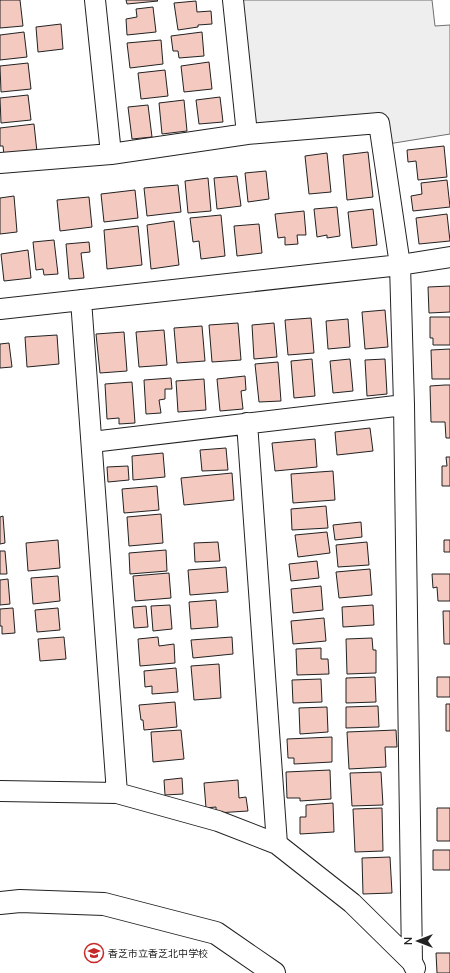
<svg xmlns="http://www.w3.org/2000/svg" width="450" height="973" font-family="Lato,'Noto Sans JP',sans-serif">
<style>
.green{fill:#eee;stroke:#6f6f6f}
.building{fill:#f3c9c0;stroke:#222}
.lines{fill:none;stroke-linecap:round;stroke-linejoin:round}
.street-casing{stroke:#222;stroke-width:22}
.secondary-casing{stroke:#222;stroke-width:24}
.street{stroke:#fff;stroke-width:20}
.secondary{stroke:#fff;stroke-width:22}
.labels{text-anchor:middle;stroke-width:3;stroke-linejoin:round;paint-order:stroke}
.poi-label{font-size:10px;fill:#222;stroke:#fff;text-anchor:start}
</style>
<rect width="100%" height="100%" fill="#fff"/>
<!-- green -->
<path class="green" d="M238,0H432L435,26L450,25V134L388,144L383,117L251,130Z"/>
<!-- building -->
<path class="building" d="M0,0H20L23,26L0,28Z
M126,0H157L158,1L127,4Z
M196,1L197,12L211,11L212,24L198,25V27L178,30L174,3Z
M153,7L156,32L127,35L126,19L137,17L136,9Z
M61,24L63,49L38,52L36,27Z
M24,32L27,57L0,60V35Z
M202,32L204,56L179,58L178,51H173L171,36Z
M161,40L163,64L130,68L127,43Z
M209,62L212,89L184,92L181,66Z
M28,63L31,89L1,92L0,66Z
M165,70L168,96L141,99L138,73Z
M28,95L31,120L1,123L0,98Z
M220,97L223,122L199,124L196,100Z
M184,100L187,131L162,134L159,103Z
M148,105L152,137L132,139L128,107Z
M34,124L37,152L4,155L3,146H0V128Z
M444,146L447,177L418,180L416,161L408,162L407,150Z
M368,152L373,197L347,200L343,155Z
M327,153L331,192L309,194L305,156Z
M266,171L269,199L248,202L245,173Z
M237,176L241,206L217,209L214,178Z
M208,178L211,211L188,213L185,181Z
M447,180L450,207L413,211L411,196L422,194L421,183Z
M178,185L181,212L147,216L144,188Z
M135,190L138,218L104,222L101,194Z
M14,196L17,232L0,234V198Z
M89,197L92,227L60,231L57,200Z
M337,207L340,236L327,238V235L317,237L314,209Z
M373,209L377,245L352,248L348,212Z
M304,211L306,235H297L298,244L285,245V237L278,238L275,214Z
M447,214L450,241L419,244L416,218Z
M221,215L225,256L201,259L199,241L193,242L190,218Z
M174,221L179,265L151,269L147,225Z
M259,224L262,253L237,256L234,226Z
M138,226L142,265L107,269L104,230Z
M54,240L58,274L44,275L43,269L36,270L33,242Z
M89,242L90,252L81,253L84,278L69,279L66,244Z
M28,250L31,278L4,281L1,254Z
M450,286V312L429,313L428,287Z
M385,310L388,347L365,349L362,312Z
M430,317H450V345H433V338H430Z
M311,318L314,353L288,355L285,320Z
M348,319L350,347L328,349L326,321Z
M238,323L241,360L212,362L209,325Z
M274,323L277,357L254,359L252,325Z
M202,326L205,361L177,363L174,328Z
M164,330L167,365L139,367L136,332Z
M124,332L127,371L100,373L96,334Z
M57,335L59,364L27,367L25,337Z
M9,343L12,367L0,368V344Z
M450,349V379H432L431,350Z
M312,359L315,396L294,398L291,361Z
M350,359L353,391L333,393L330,361Z
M385,359L387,394L367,396L365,360Z
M278,362L281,401L259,402L255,364Z
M245,376L246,390L241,391L243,409L220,411L217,379Z
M171,378L172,389H165V399L159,400L161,413L146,414L144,380Z
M204,379L206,410L178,412L176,381Z
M132,382L135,423L119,424V418L107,419L105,384Z
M445,385H450V438H446L445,422H431L430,386Z
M370,428L373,451L337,455L335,432Z
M315,439L317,467L275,471L272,443Z
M226,448L228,470L202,471L200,450Z
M163,453L165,477L133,480L132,456Z
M446,457H450V486H442V466H447Z
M128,466L129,480L108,482L107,467Z
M333,471L335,500L293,503L291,474Z
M232,473L234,500L184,505L181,478Z
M157,486L159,510L124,513L122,489Z
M326,506L328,528L292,530L291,509Z
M161,514L163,543L129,546L127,517Z
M3,516L5,543L0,544V517Z
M361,522L362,537L335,540L333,525Z
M327,532L330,553L298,557L295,535Z
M58,540L60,568L28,571L26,543Z
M444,540H450V552H444Z
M218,542L220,561L195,562L194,543Z
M367,542L369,565L338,567L336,545Z
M166,550L167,571L130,574L129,553Z
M0,551H5L7,574H0Z
M317,561L319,578L291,581L289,564Z
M226,567L228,592L190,595L188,570Z
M370,569L372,595L339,598L336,572Z
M169,573L171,598L135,601L133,576Z
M432,574H450V601H438L437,587L433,588Z
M58,576L60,601L33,604L31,578Z
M8,579L10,604L0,605V580Z
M321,586L323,610L293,613L291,589Z
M216,600L218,627L191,629L189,602Z
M170,605L172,629L153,631L151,606Z
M373,605L374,625L343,627L342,607Z
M146,606L148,627L134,628L132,607Z
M13,608L15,633L2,634V626H0V609Z
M58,608L60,630L37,632L35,610Z
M443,611H450V644H444Z
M324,618L326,641L293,644L291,621Z
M64,637L66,659L40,661L38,639Z
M158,637L159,646L174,644L175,663L140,666L138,639Z
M232,637L233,654L193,658L191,640Z
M372,638L373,650H376V673L347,674L346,639Z
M321,648V659H328L329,674L297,675L296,649Z
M219,664L221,698L194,700L191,666Z
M176,668L178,692L152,694V686L145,687L144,671Z
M375,677L376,702L346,703V678Z
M437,677H450V697H437Z
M321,679L322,702L293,703L292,680Z
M175,702L177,727L144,730L143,720H141L139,705Z
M446,704H450V731H446Z
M378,706L379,727L346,728V707Z
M327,707L328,732L300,734L299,708Z
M181,730L184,759L153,762L151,732Z
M396,730L397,747H385L386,767L349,769L347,732Z
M332,737V762L294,764V758H288L287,739Z
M330,770L331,799L300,801V798H287L286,772Z
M381,772L383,805L352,806L350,773Z
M182,778L183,794L165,795L164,780Z
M238,780L239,798L246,797L248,811L216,813V807L206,808L204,783Z
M333,803L334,832L300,834V817H306V805Z
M382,808L383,851L355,852L353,809Z
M437,808H450V841H437Z
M433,850H450V870H433Z
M390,857L392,893L363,894L362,858Z
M436,953H450V973H437Z"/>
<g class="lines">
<!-- street casing -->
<g class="street-casing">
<path id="street" d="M95,0L111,154
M233,0L247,134
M0,163L111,154L247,134L379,123L400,265L404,405L412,962
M81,300L117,793
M0,309L400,265L450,257
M247,423L277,844
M92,442L404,405
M0,791L117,793L218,821L277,844L352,903L412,962L415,968"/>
</g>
<!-- secondary casing -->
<g class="secondary-casing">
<path id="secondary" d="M0,903L20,901L104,904L216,933L274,973"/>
</g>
<!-- street -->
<use href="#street" class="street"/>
<!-- secondary -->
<use href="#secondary" class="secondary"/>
</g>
<!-- icons -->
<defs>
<g id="school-ring" transform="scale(1)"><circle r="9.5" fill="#fff" stroke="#c62828" stroke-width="1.5"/><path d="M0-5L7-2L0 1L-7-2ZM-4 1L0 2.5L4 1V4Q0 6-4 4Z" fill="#c62828"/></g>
</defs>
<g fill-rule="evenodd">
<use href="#school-ring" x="94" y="953"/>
</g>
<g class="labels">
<!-- poi labels -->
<g class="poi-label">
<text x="108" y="957">香芝市立香芝北中学校</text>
</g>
</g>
<!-- north arrow -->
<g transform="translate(418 941) rotate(270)" stroke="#ffffff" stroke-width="3" paint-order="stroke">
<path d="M0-3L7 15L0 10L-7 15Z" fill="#222222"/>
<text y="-6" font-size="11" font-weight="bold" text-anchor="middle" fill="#222222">N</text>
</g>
</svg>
